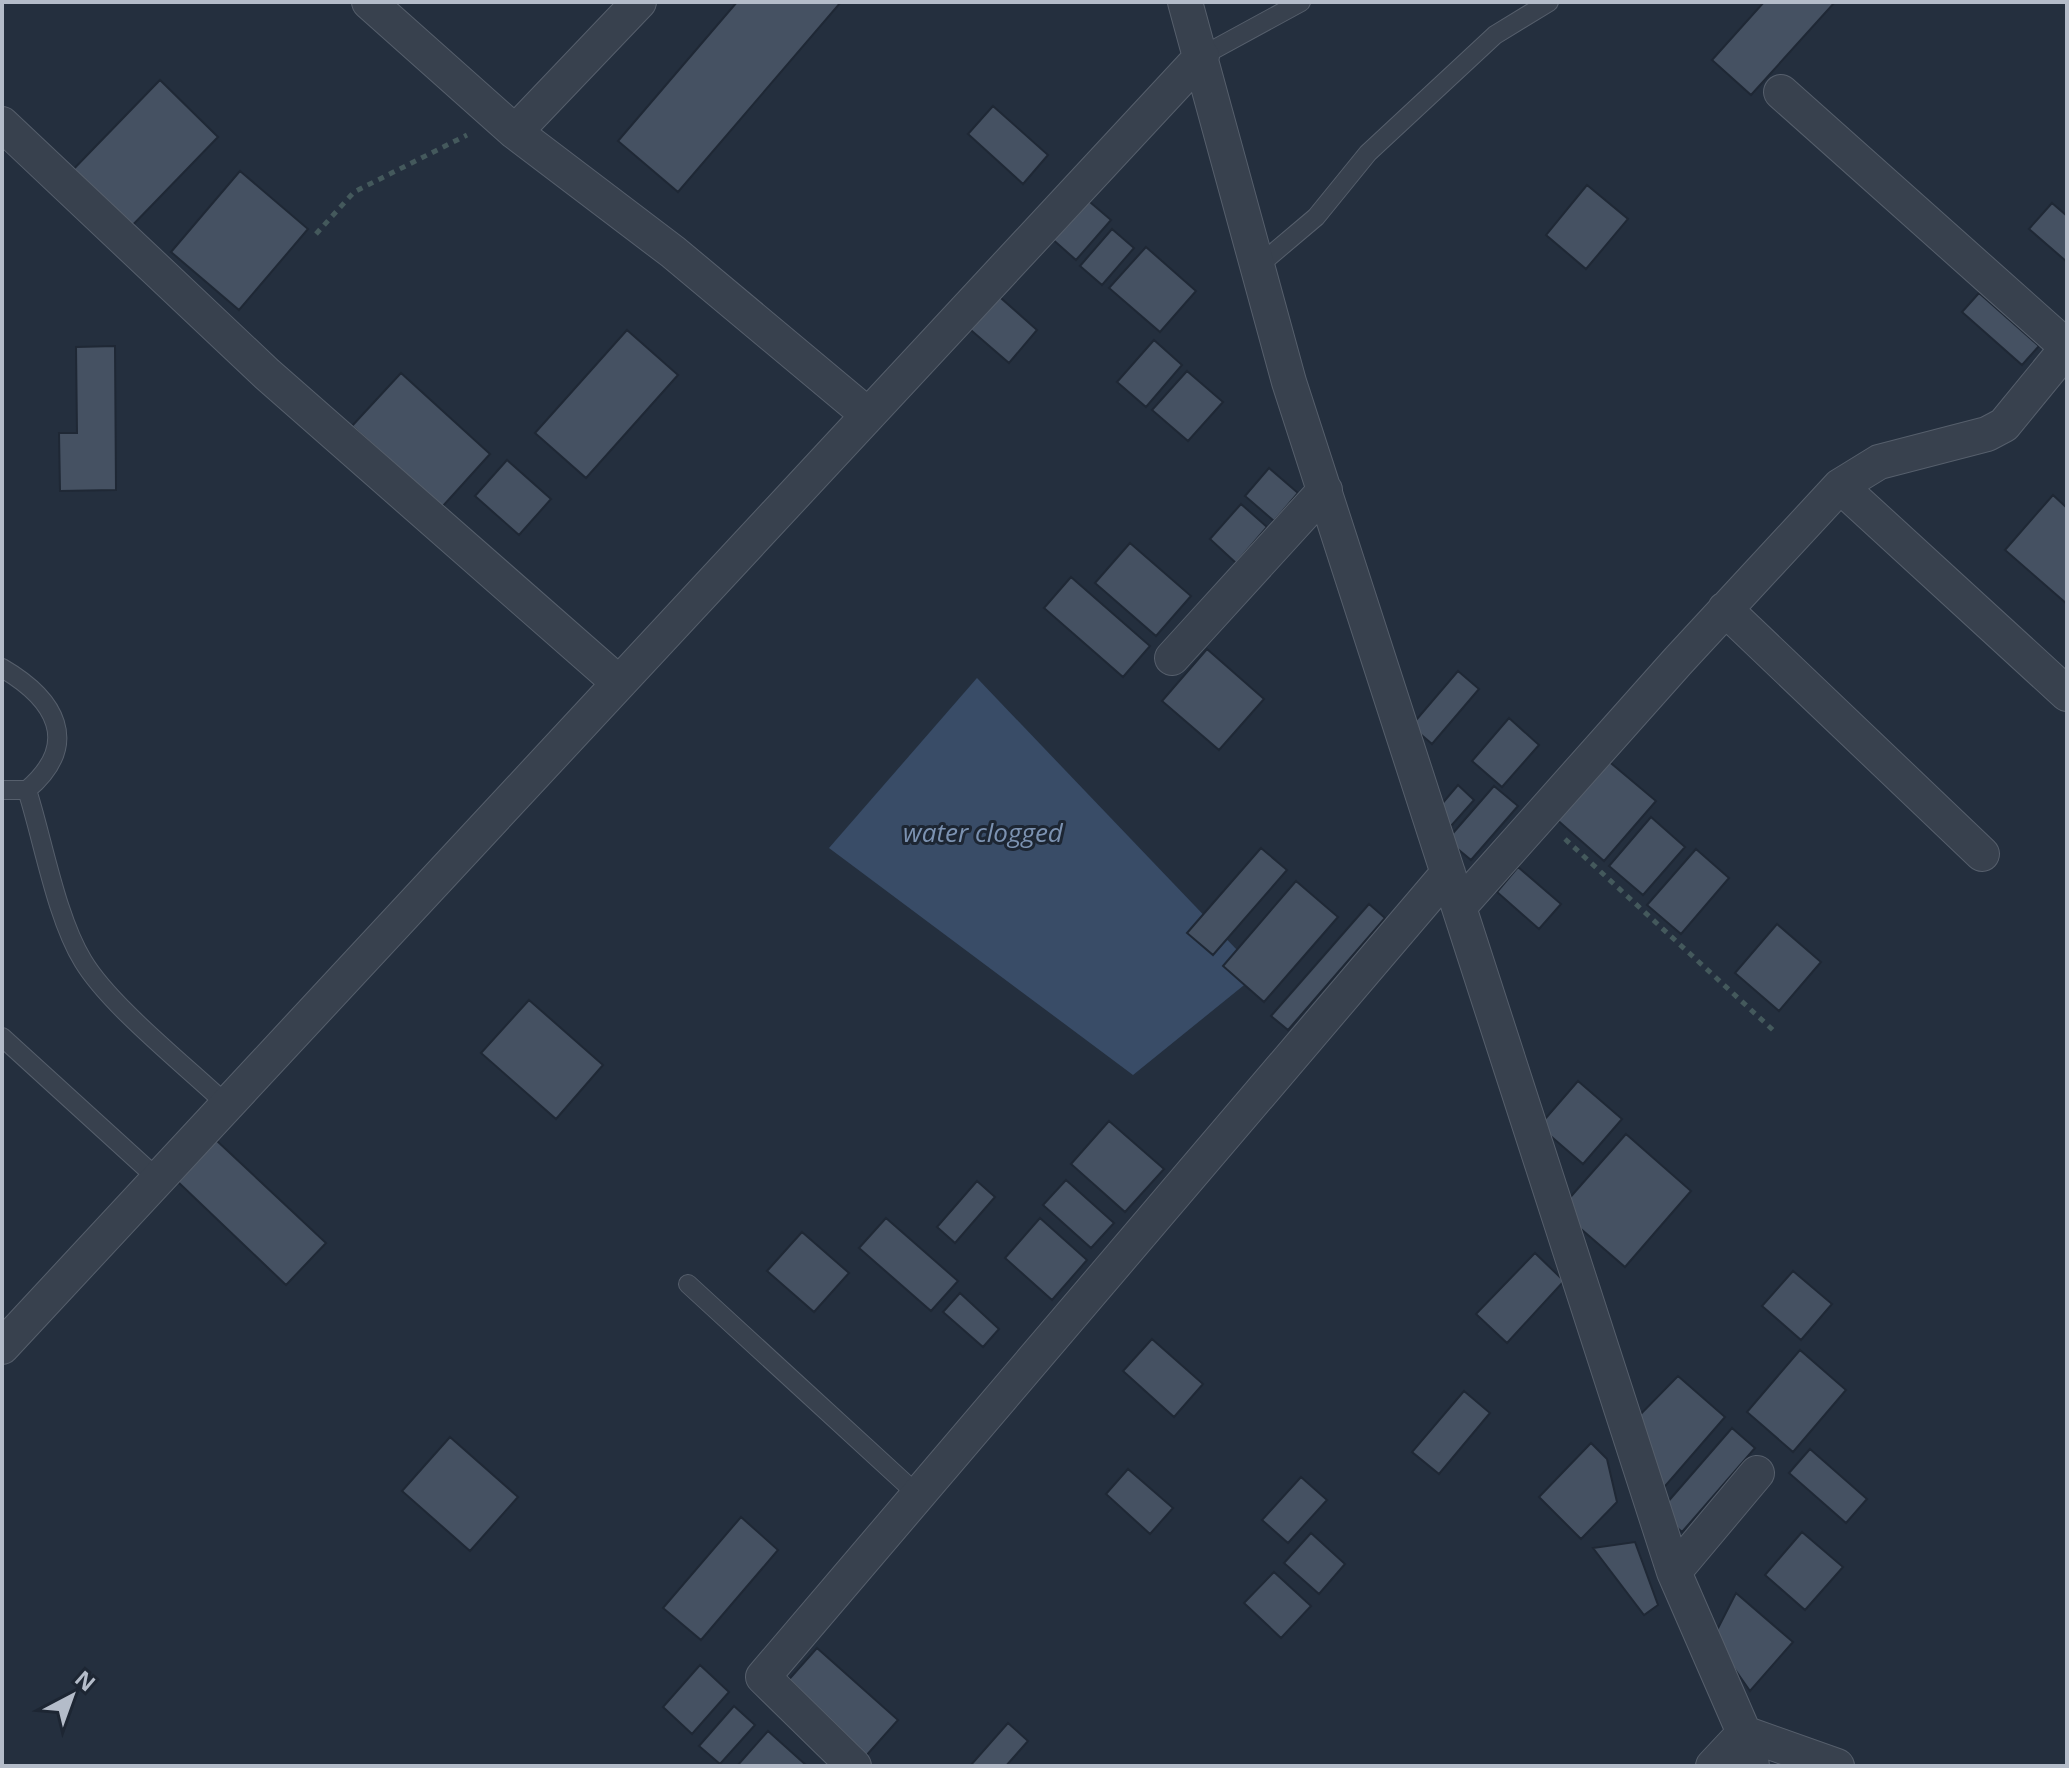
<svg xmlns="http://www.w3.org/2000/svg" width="2069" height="1768" font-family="'Open Sans',sans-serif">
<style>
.water{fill:#394c67}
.building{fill:#455162;stroke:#1f2835;stroke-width:2}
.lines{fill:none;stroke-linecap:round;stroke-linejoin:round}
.lane-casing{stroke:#565f6c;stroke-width:20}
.street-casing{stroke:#565f6c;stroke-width:36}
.path{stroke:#44595c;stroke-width:5;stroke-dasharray:6 6;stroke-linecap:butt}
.lane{stroke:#38414e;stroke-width:18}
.street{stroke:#38414e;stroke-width:34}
.labels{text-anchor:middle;stroke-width:6;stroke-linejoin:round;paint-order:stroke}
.water-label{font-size:26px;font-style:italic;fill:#7c92b1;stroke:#1d2633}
</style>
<rect width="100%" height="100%" fill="#242f3e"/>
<!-- water -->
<path class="water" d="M977,678L1259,973L1133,1075L829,848Z"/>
<!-- building -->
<path class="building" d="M737,2H841L678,192L618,141Z
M1764,2H1835L1751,95L1712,60Z
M160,80L218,137L124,234L65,178Z
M993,106L1048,155L1023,184L968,134Z
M240,171L308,229L239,310L171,252Z
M1587,185L1628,219L1586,269L1546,235Z
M1084,197L1111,220L1076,260L1050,237Z
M2052,203L2067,216V262L2029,229Z
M1112,229L1134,248L1102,285L1080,266Z
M1146,247L1196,291L1160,332L1109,288Z
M994,292L1037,330L1009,363L965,325Z
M1979,293L2039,346L2022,365L1962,312Z
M627,330L678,375L586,478L535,433Z
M1154,340L1182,365L1146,407L1117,382Z
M115,346L116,490L60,491L59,433H77L76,347Z
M1187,371L1223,402L1188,441L1152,410Z
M401,373L490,454L442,507L352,426Z
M507,460L551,499L519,535L475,496Z
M1269,468L1298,493L1274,521L1245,496Z
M2053,495L2067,508V604L2005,550Z
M1241,504L1267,527L1236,563L1210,539Z
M1130,543L1191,596L1156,636L1095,583Z
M1071,577L1150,646L1123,677L1044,608Z
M1207,649L1264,699L1219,750L1162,701Z
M1458,671L1479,689L1432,744L1411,726Z
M1509,718L1539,745L1502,787L1472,761Z
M1606,759L1656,801L1604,861L1555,818Z
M1458,785L1474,800L1451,826L1435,812Z
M1494,786L1518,806L1471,860L1447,840Z
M1651,817L1685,847L1643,895L1609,866Z
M1261,848L1287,870L1213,955L1187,933Z
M1696,849L1729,878L1681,934L1647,905Z
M1518,867L1561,904L1539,929L1497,892Z
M1296,881L1338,917L1264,1002L1223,966Z
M1369,904L1385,918L1288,1030L1271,1016Z
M1777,924L1821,962L1779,1011L1735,973Z
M529,1000L603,1065L556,1119L481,1053Z
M1578,1081L1622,1119L1583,1164L1539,1126Z
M1109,1121L1164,1169L1125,1212L1071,1164Z
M1626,1134L1691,1191L1625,1267L1559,1210Z
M216,1140L326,1243L286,1285L177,1181Z
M1066,1180L1114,1223L1091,1248L1043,1205Z
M977,1181L995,1197L955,1243L937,1227Z
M886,1218L958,1281L931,1311L859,1248Z
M1040,1218L1087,1260L1052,1300L1005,1258Z
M802,1232L849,1273L814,1312L767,1271Z
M1535,1253L1564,1281L1507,1343L1476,1314Z
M1793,1271L1832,1304L1801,1340L1762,1306Z
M960,1293L999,1329L983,1347L943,1312Z
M1152,1339L1203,1384L1174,1417L1123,1371Z
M1800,1350L1846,1390L1793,1452L1747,1412Z
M1678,1376L1725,1417L1660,1492L1629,1426Z
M1464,1391L1490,1413L1439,1474L1412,1452Z
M1732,1428L1755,1448L1682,1532L1659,1512Z
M450,1437L518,1497L470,1551L402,1491Z
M1591,1443L1607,1459L1617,1502L1581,1539L1539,1497Z
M1810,1449L1867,1499L1846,1523L1789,1473Z
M1128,1469L1173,1508L1150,1534L1106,1494Z
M1301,1477L1327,1500L1288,1543L1262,1520Z
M741,1517L778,1550L701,1640L663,1608Z
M1802,1532L1843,1567L1805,1610L1765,1575Z
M1311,1533L1345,1564L1319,1594L1284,1563Z
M1635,1542L1658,1605L1644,1615L1593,1548Z
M1274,1572L1311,1606L1281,1638L1244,1603Z
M1736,1593L1793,1642L1750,1691L1713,1638Z
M817,1648L898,1720L865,1757L784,1685Z
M700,1665L729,1692L692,1734L663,1707Z
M734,1706L755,1725L720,1764L699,1746Z
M1008,1723L1028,1741L1006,1766H970Z
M768,1731L807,1766H737Z"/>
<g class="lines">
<!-- lane casing -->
<g class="lane-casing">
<path id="lane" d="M1202,56L1301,2
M1258,266L1316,217L1368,153L1495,35L1549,2
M2,668C55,699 82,743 27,790C43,840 56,917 83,961C110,1006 186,1066 227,1105
M2,790H27
M2,1037L158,1179
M688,1284L918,1495"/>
</g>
<!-- street casing -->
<g class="street-casing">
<path id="street" d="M369,2L515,132L673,252L868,415
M1185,2L1289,382L1674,1572L1748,1742L1752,1766
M1781,92L2067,347
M2,124L267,374L619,683
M515,132L639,2
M1840,486L2067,694
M1725,609L1982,854
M1172,658L1325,490
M1459,907L1678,661L1840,486L1879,462L1987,434L2004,425L2067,348
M2,1347L1202,56
M1674,1572L1757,1473
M854,1766L763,1677L1448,873
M1713,1766L1744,1733L1837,1766"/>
</g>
<!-- path -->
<path class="path" d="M316,234L354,192L467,135
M1565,839L1774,1031"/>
<!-- lane -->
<use href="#lane" class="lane"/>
<!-- street -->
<use href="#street" class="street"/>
</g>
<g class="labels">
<!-- water labels -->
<g class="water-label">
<text x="983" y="842">water clogged</text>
</g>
</g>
<!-- border -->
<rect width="2069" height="1768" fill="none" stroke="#b4bcc9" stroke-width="8"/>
<!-- north arrow -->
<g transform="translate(72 1696) rotate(41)" stroke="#1d2633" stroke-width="6" paint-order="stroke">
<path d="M0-6L14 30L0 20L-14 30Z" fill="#b4bcc9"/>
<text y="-12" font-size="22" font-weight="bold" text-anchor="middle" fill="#b4bcc9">N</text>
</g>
</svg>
